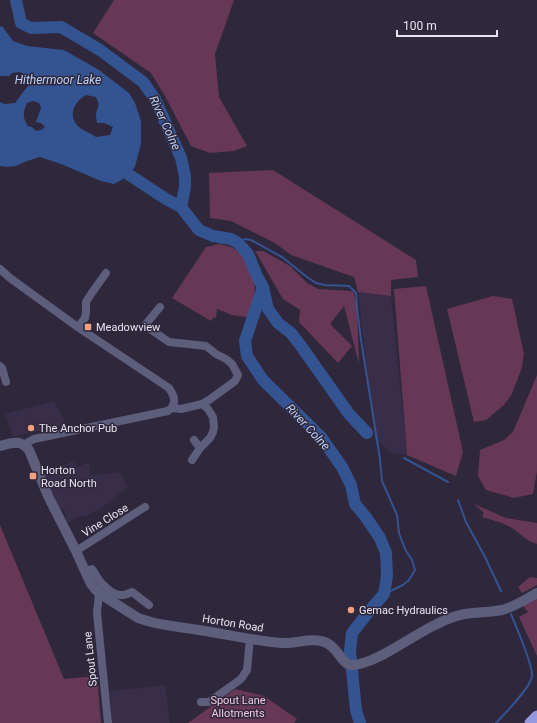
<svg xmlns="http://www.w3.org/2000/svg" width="537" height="723" font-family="Roboto,sans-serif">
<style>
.built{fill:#392e49}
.green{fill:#673856}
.water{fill:#335391;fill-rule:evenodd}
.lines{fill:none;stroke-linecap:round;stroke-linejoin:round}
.stream{stroke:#335391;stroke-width:2}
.river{stroke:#335391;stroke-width:12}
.minor{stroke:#5c5e7c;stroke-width:8}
.tertiary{stroke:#5c5e7c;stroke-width:10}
.trunk{stroke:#9698dd;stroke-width:11}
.poi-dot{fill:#f2a07f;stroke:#2f273b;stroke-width:1.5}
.labels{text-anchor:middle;stroke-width:3;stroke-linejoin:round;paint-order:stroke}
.poi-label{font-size:11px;fill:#e8e3f1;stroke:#2f273b;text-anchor:start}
.street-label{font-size:11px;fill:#e8e3f1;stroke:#2f273b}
.park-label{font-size:11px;fill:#f3cae1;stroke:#2f273b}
.water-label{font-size:12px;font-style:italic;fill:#bdd1f6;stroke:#2f273b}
</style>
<rect width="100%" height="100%" fill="#2f273b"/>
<!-- built -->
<path class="built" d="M358,292L391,296L407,455L391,453L381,443L375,442Z
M54,401L66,425L13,437L5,414Z
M74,461L77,467L90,462L89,469L91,475L120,473L128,487L102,508L83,517L82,515L73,520L66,522L65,520L66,515L64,510L59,508L45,473Z
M165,685L170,723H112L110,691Z"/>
<!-- green -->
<path class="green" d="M114,0H234L215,54L219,97L247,146L234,151L210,153L191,146L165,96L151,73L93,33Z
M273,170L416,260L418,277L391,280V296L358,292L354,277L291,255L275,243L231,221L210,218L209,173Z
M219,244L231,247L243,254L251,269L255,286L252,318L232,315L217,309L216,318L214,317L211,321L172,298L206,247Z
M255,251H263L290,266L307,283L318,289L351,291L354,293L357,309L359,364L344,306L330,324L352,346L338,363L299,322L300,310L283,299Z
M426,286L463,452L456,476L407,455L394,289Z
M493,296L512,299L524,354L522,367L512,394L504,405L486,420L474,422L447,309Z
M537,375V471L533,494L514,498L486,490L478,476L480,450L504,440L513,432Z
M474,504L506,518L537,523V544L529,541L520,534L512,528L502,523L482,517L484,513Z
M0,525L64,679L97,676L101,723H0Z
M530,577L537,578V585L522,593L518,587Z
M537,598V656L519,617L528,612L523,606Z
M235,689L264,696L297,719L294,723H188Z"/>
<!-- water -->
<path class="water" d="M2,26L13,41L27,46L64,50L99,70L129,93L135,103L141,121V143L135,167L123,179L114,184L101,181L61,164L40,157L27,161L16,166L6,167L0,166V102L4,104L15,103L23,92L28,86C29,80 26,73 19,72C17,72 14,73 12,73L9,76H1L0,75V27ZM86,95L96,97C101,108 97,106 96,115C96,116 97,122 97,123H104L113,127L110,135L96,137C91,133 83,131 79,127C67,116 74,102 86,95ZM33,101L39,103L41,108L36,122L41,123L45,127L41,130L36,131L32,127L28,126C22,116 23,113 27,103Z"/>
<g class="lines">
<!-- stream -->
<path class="stream" d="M238,243L245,239L251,240L282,257L307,277L316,283L325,285L349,286L356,293L357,308L361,340L380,459L382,481L397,515L399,533L405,549L412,560L415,570L409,580L403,585L384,594
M404,458L448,482
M458,500L466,522L485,557L501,591
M496,723C505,713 530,689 532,676C533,664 516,627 511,614"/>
<!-- river -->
<path class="river" d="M16,0L21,23L31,28L61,27L100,50L143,82L155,99L181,158L185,176V187L181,207
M128,174L166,199L181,207L199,230L213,236L231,239L238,243L248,254L257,276L263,287L268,309L278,323L291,333L301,346L349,414L367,433
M263,287L245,341L247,356L263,380L321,437L342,467L351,485L355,504L365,516L380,538L386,553L387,576L384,594L370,610L352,633L350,651L356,710L360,723"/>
<!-- minor -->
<path class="minor" d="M0,269L10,278L79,328L169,388C175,397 177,404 168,411L34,439L28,442L25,445
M160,307L146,324L150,329L169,342L206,346L216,354L226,359L232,364L238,375L235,381L231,384L209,400L202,404L181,409L173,408
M78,327L85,318L86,312V302L91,294L106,273
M0,366L2,368L6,382
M194,440L200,448
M192,460L200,448L210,438L213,432L214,427L213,417L208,409L202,404
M76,551L145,507
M85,571L92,569C94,572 95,574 97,577C102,585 113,596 123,595C126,595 129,593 132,592L149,605
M99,593L97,613L108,723
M201,702H209L241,679L247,670L250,638"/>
<!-- tertiary -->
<path class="tertiary" d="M0,446C12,443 20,439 29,450L49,498L76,551L85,571L91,584L95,589L99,593L138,618L151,622C171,627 191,628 211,632C234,636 258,641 282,643C295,644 309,638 321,641C337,644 341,664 351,665C373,666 413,635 435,625C446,619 459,614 472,613C482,612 492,612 502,610C514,607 526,599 537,593"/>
<!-- trunk -->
<path class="trunk" d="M530,723L537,716"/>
</g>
<!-- markers -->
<g class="poi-dot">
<rect x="84" y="323" width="8" height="8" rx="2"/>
<circle cx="31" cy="428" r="4"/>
<rect x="29" y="472" width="8" height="8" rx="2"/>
<circle cx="351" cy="610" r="4"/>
</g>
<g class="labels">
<!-- poi labels -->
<g class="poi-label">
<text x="96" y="331">Meadowview</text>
<text x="39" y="432">The Anchor Pub</text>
<text x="41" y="474">Horton<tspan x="41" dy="13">Road North</tspan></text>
<text x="359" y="614">Gemac Hydraulics</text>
</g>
<!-- street labels -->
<g class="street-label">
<text transform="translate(105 520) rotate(-32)" y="4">Vine Close</text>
<text transform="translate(233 623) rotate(9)" y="4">Horton Road</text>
<text transform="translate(90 659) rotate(-96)" y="4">Spout Lane</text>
</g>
<!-- park labels -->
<g class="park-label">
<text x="238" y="704">Spout Lane<tspan x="238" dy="13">Allotments</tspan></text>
</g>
<!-- water labels -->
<g class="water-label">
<text x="58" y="84">Hithermoor Lake</text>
<text transform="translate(165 123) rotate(65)" y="4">River Colne</text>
<text transform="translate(308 427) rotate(47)" y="4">River Colne</text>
</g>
</g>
<!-- scale -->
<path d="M397 30v6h100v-6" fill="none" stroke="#e8e3f1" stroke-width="2"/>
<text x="403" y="30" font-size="12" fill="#e8e3f1" stroke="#2f273b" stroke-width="3" paint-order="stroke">100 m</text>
</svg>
